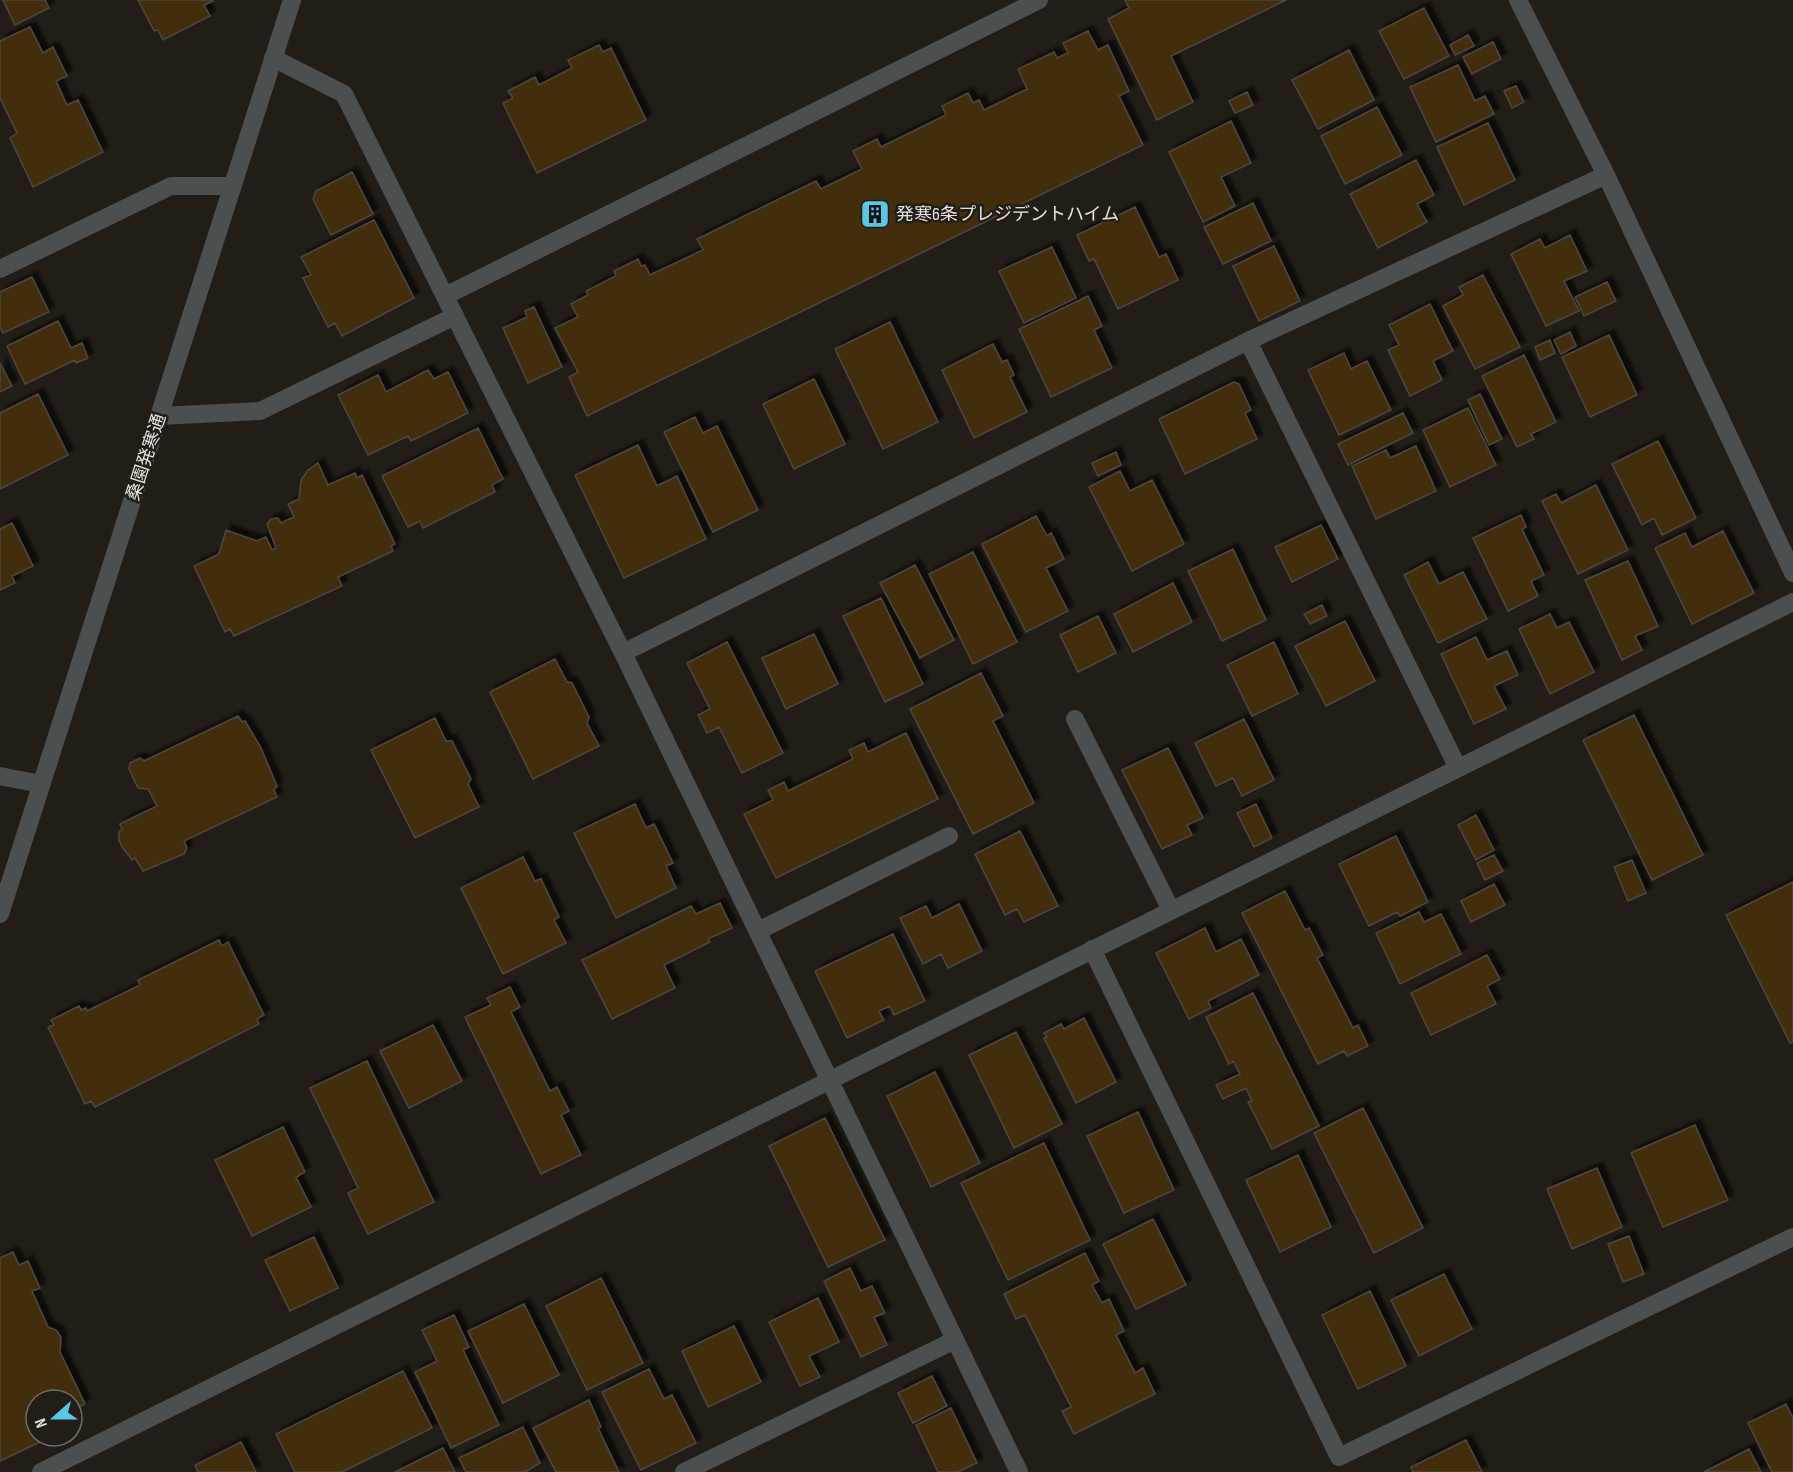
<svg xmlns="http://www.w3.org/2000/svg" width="1793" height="1472" font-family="'Sofia Sans Condensed','Noto Sans JP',sans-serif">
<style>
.building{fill:#432e10;stroke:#4d4740;stroke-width:1.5;filter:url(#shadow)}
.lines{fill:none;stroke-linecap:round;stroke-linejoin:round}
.service{stroke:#4b4f50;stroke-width:18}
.minor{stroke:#4b4f50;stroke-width:18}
.tertiary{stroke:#4b4f50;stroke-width:18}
.labels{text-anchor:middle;stroke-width:5;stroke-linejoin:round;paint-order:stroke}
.poi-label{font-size:18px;fill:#e6e3df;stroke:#221d17;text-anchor:start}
.street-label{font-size:18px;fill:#e6e3df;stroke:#221d17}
</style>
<defs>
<filter id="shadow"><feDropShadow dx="5.5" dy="-5.5" stdDeviation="1.5" flood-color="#0009"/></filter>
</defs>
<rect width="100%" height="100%" fill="#221d17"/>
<!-- building -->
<path class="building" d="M3,0H45L49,8L15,25Z
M138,0H212L213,1L204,5L210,16L163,40L158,30L154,31Z
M1125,0H1286L1171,56L1193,102L1157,120L1108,19L1129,8Z
M1424,8L1449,56L1404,79L1379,31Z
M30,27L43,53L53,47L67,76L56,81L67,105L78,100L103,152L33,187L10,138L17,133L0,98V41Z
M1088,31L1098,50L1108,45L1129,91L1119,96L1143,145L587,416L569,377L578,372L555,328L578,317L571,304L588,295L586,291L616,276L614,271L638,259L641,266L645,265L650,275L703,250L697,239L816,181L821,189L862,169L853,151L877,139L881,147L946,115L942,106L968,93L973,103L979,100L984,110L1027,89L1018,69L1054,52L1057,58L1068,53L1063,43Z
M1468,35L1474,46L1455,55L1450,45Z
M1493,42L1501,59L1472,74L1463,57Z
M599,45L603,52L611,48L646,120L537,173L503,103L513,98L508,91L535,77L539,85L572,68L568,60Z
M1349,50L1374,100L1318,129L1292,80Z
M1458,65L1475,101L1485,96L1494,114L1436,142L1410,87Z
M1516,86L1524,102L1512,108L1504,91Z
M1247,92L1253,105L1235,113L1229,101Z
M1377,107L1402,155L1345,184L1321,136Z
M1231,121L1251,163L1221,177L1235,206L1203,222L1169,152Z
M1488,123L1515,180L1464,205L1437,147Z
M1416,160L1434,195L1417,204L1427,222L1378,248L1350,194Z
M352,172L373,214L331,235L313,199L316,191Z
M1253,203L1271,241L1223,264L1204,227Z
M1135,207L1159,257L1166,254L1178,280L1118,309L1094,259L1089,261L1077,235Z
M374,220L414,298L342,336L335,323L328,327L303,278L311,275L301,257Z
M1570,235L1587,271L1564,281L1579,311L1546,326L1511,254L1540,239L1545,248Z
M1274,246L1300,301L1259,321L1233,266Z
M1052,247L1076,298L1024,323L999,271Z
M1483,275L1520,347L1475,369L1443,306L1463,295L1459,287Z
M32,277L49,312L3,333L0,327V292Z
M1607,282L1616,301L1584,316L1575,297Z
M1088,296L1102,326L1094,330L1112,368L1051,397L1019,329Z
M1430,304L1453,351L1433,361L1442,380L1410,396L1388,350L1399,345L1389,325Z
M534,307L562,367L528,383L503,328L527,317L525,311Z
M58,321L71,348L82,343L88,358L76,363L75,360L25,384L7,346Z
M890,322L938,422L883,449L835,349Z
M1570,332L1576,346L1561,354L1554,340Z
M1609,335L1637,395L1590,417L1562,357Z
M1550,340L1555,353L1540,360L1535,347Z
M993,344L1002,362L1007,360L1014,375L1010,377L1027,412L974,438L942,370Z
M1344,353L1351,369L1367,361L1391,410L1339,435L1308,370Z
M1524,355L1556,422L1531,434L1534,439L1517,447L1482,376Z
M0,363L12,386L0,392Z
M428,370L434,379L448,372L468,413L411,441L408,436L368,455L338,395L378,375L386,392Z
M814,379L845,444L794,469L763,404Z
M1234,382L1239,384L1251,410L1245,413L1257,439L1185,474L1159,419Z
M38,394L68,455L0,489V413Z
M1480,394L1502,439L1489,445L1468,400Z
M1468,408L1496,465L1450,487L1423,430Z
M1403,413L1413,433L1348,465L1338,444Z
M695,417L703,433L717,426L758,510L713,532L664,432Z
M478,428L503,479L492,485L495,492L423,528L420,521L408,527L382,476Z
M1658,441L1696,518L1662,535L1654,518L1642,525L1612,464Z
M638,445L657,486L677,476L706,539L624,578L575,475Z
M1416,446L1436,491L1376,519L1352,466L1386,450L1390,458Z
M1116,452L1121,465L1098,476L1092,463Z
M318,463L328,485L355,473L357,478L362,475L395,544L391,546L393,551L338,577L342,586L234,636L230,629L225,632L194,566L219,554L226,530L257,541L266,537L272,550L276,548L267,524L271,519L278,518L281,523L294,517L288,504L299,499L301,480L308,470Z
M1120,471L1130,491L1152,480L1184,544L1132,571L1089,487Z
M1596,485L1628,550L1578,574L1542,501L1556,494L1561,503Z
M1521,515L1526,527L1522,529L1544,575L1531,581L1538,596L1508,611L1473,538Z
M1036,516L1047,536L1051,533L1064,559L1046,568L1068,611L1026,632L982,544Z
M12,523L33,566L12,576L15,583L0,590V529Z
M1321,525L1338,559L1292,582L1275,547Z
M1723,531L1754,593L1692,624L1655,548L1685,533L1692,547Z
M1233,549L1266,620L1222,641L1188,571Z
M973,552L1017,642L973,664L929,574Z
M1628,561L1658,626L1635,636L1642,650L1622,660L1585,580Z
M1428,562L1439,584L1463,572L1487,619L1438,643L1404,575Z
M915,565L954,640L920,658L880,583Z
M1173,583L1192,622L1133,652L1114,614Z
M881,598L923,684L885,702L843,616Z
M1322,605L1327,616L1310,624L1304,614Z
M1550,614L1557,628L1569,622L1594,672L1550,694L1519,629Z
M1098,616L1116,653L1078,672L1060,635Z
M1345,621L1375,681L1326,706L1295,646Z
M814,634L838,684L786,709L762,658Z
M1476,637L1487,660L1507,651L1518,675L1494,686L1506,709L1474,724L1441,654Z
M727,642L783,753L742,773L719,727L707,733L698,715L710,709L687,663Z
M1274,642L1298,694L1252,716L1227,665Z
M555,659L567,682L572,683L589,717L587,723L599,746L533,779L490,692Z
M981,673L1003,716L993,721L1034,803L973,834L910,709Z
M1634,715L1703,855L1652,880L1583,740Z
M238,716L242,722L245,721L261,748L277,786L274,790L277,797L184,841L187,848L184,854L143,871L135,858L132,860L122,847L119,840V832L122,830L120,824L157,806L148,789L138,788L129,769L130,763L140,758L144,761Z
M435,718L446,741H452L471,779L468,784L479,807L415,838L371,750Z
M1244,719L1274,780L1242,796L1233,778L1216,786L1195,743Z
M906,733L938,799L776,878L744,814L773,800L768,790L784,782L788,791L853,759L849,750L864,743L868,752Z
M1168,748L1203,818L1187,825L1192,835L1162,849L1122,770Z
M635,804L646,828L654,824L673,863L666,866L676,888L616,918L574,833Z
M1256,804L1272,838L1254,847L1237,813Z
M1476,815L1494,850L1476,860L1458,825Z
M1020,831L1058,906L1024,922L1017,909L1005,915L975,854Z
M1396,836L1428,902L1400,916L1397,912L1369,926L1339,864Z
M1494,855L1503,871L1485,880L1477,863Z
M523,857L535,881L541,879L559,917L554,920L566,943L503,974L461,888Z
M1632,860L1646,893L1628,901L1614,867Z
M1793,882V1042L1790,1043L1726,915Z
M1494,884L1505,905L1471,922L1461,901Z
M1285,891L1305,930L1309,928L1323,955L1317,958L1353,1028L1358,1025L1368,1046L1347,1056L1344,1051L1318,1064L1242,913Z
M720,903L732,928L708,939L710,942L664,965L675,988L612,1019L582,960L691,906L696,914Z
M959,904L982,951L948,968L941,954L923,964L900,918L926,906L932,918Z
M1419,912L1424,922L1441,914L1461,954L1400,984L1376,933Z
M1205,928L1216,952L1241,939L1259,975L1208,1001L1211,1008L1189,1019L1156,953Z
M893,934L925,1001L894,1015L890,1006L879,1011L884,1020L847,1038L815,971Z
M219,940L222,946L228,942L264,1015L257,1019L259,1024L95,1107L91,1101L85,1104L48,1027L54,1025L51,1020L79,1006L81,1010L86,1008L87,1011L140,985L138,980Z
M1487,955L1500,979L1487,986L1496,1004L1431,1035L1411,993Z
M510,987L520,1007L511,1012L550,1091L557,1087L569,1111L561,1115L581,1155L541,1174L465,1017L491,1005L487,998Z
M1253,993L1319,1126L1272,1149L1248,1102L1252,1101L1246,1088L1223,1099L1216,1085L1240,1074L1233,1061L1229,1064L1206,1017Z
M1084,1018L1116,1082L1076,1103L1044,1038L1047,1037L1044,1033L1061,1024L1064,1029Z
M433,1025L462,1081L409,1108L380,1051Z
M1016,1032L1062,1124L1014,1148L969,1055Z
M367,1061L434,1202L368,1234L348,1193L358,1188L310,1088Z
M935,1072L980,1163L931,1187L887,1096Z
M1363,1108L1423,1228L1374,1253L1314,1133Z
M1138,1112L1174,1190L1124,1213L1087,1136Z
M825,1118L885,1240L828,1267L769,1146Z
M1695,1125L1728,1200L1663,1227L1631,1153Z
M283,1127L305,1172L296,1177L311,1207L252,1236L215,1160Z
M1044,1143L1090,1240L1008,1280L961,1183Z
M1298,1155L1331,1227L1280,1252L1246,1180Z
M1597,1168L1622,1227L1572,1249L1547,1189Z
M1153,1219L1186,1285L1136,1309L1103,1244Z
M1629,1236L1644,1274L1623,1282L1608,1244Z
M314,1237L338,1288L290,1311L265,1260Z
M13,1252L19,1265L28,1261L40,1288L32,1291L48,1327L56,1330L61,1337L60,1352L85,1404L72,1410V1400H36V1436H53L0,1461V1258Z
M1085,1253L1099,1281L1092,1285L1102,1303L1109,1299L1124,1331L1116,1335L1135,1373L1143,1368L1155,1394L1074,1434L1062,1411L1071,1407L1025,1315L1016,1319L1004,1294Z
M850,1268L861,1291L872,1286L885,1313L874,1317L887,1345L861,1357L824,1281Z
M1444,1274L1472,1329L1419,1356L1391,1300Z
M601,1278L643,1363L587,1390L546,1306Z
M1370,1291L1406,1366L1358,1389L1322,1315Z
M818,1298L839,1342L809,1356L820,1377L800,1386L769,1322Z
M524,1304L559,1375L503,1403L468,1331Z
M454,1315L469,1347L463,1350L499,1425L451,1448L415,1372L437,1361L422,1330Z
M734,1326L761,1382L708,1407L682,1351Z
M649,1369L664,1399L672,1395L696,1443L641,1470L602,1392Z
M403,1371L432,1428L342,1472H295L276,1434Z
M932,1376L947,1406L913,1423L898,1393Z
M589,1400L601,1427L598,1428L619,1472H556L533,1428Z
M1786,1404L1793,1418V1472H1772L1748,1423Z
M951,1408L977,1463L958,1472H938L916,1425Z
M523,1427L540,1463L525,1472H466L459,1458Z
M1466,1440L1482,1472H1413L1411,1467Z
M241,1442L256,1472H198L195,1465Z
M443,1448L455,1472H395Z
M1749,1449L1761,1472H1704Z"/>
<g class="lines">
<!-- service -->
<path class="service" d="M445,296L1039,0
M159,416L260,411L455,316
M1075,719L1171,910
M758,931L949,836"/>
<!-- minor -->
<path class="minor" d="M1518,0L1606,175L1793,573
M273,58L344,94L623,653L1019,1472
M0,269L171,186H232
M1248,341L1458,768
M623,653L1248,341L1606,175
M0,776L41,784
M1092,949L1339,1457L1793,1237
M41,1472L1793,602
M684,1472L955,1340"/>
<!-- tertiary -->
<path class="tertiary" d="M0,914L292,0"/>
</g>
<!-- icons -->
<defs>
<g id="building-square" transform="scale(1.5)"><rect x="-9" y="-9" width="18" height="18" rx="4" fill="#5bc7e7" stroke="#221d17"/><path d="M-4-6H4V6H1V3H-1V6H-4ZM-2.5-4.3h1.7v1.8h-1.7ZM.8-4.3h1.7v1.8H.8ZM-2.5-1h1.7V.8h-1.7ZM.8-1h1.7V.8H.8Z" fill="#111"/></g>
</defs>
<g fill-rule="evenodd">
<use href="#building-square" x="875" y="214"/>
</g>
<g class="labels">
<!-- poi labels -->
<g class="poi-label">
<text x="896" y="220">発寒6条プレジデントハイム</text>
</g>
<!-- street labels -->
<g class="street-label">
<text transform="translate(146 457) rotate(-72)" y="6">桑園発寒通</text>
</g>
</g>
<!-- north arrow -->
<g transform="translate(54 1418) rotate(249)"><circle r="28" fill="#221d17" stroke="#706c67" stroke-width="1.5"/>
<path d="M0-4.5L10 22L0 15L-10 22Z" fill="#5bc7e7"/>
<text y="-9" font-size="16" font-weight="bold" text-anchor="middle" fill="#e6e3df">N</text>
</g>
</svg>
